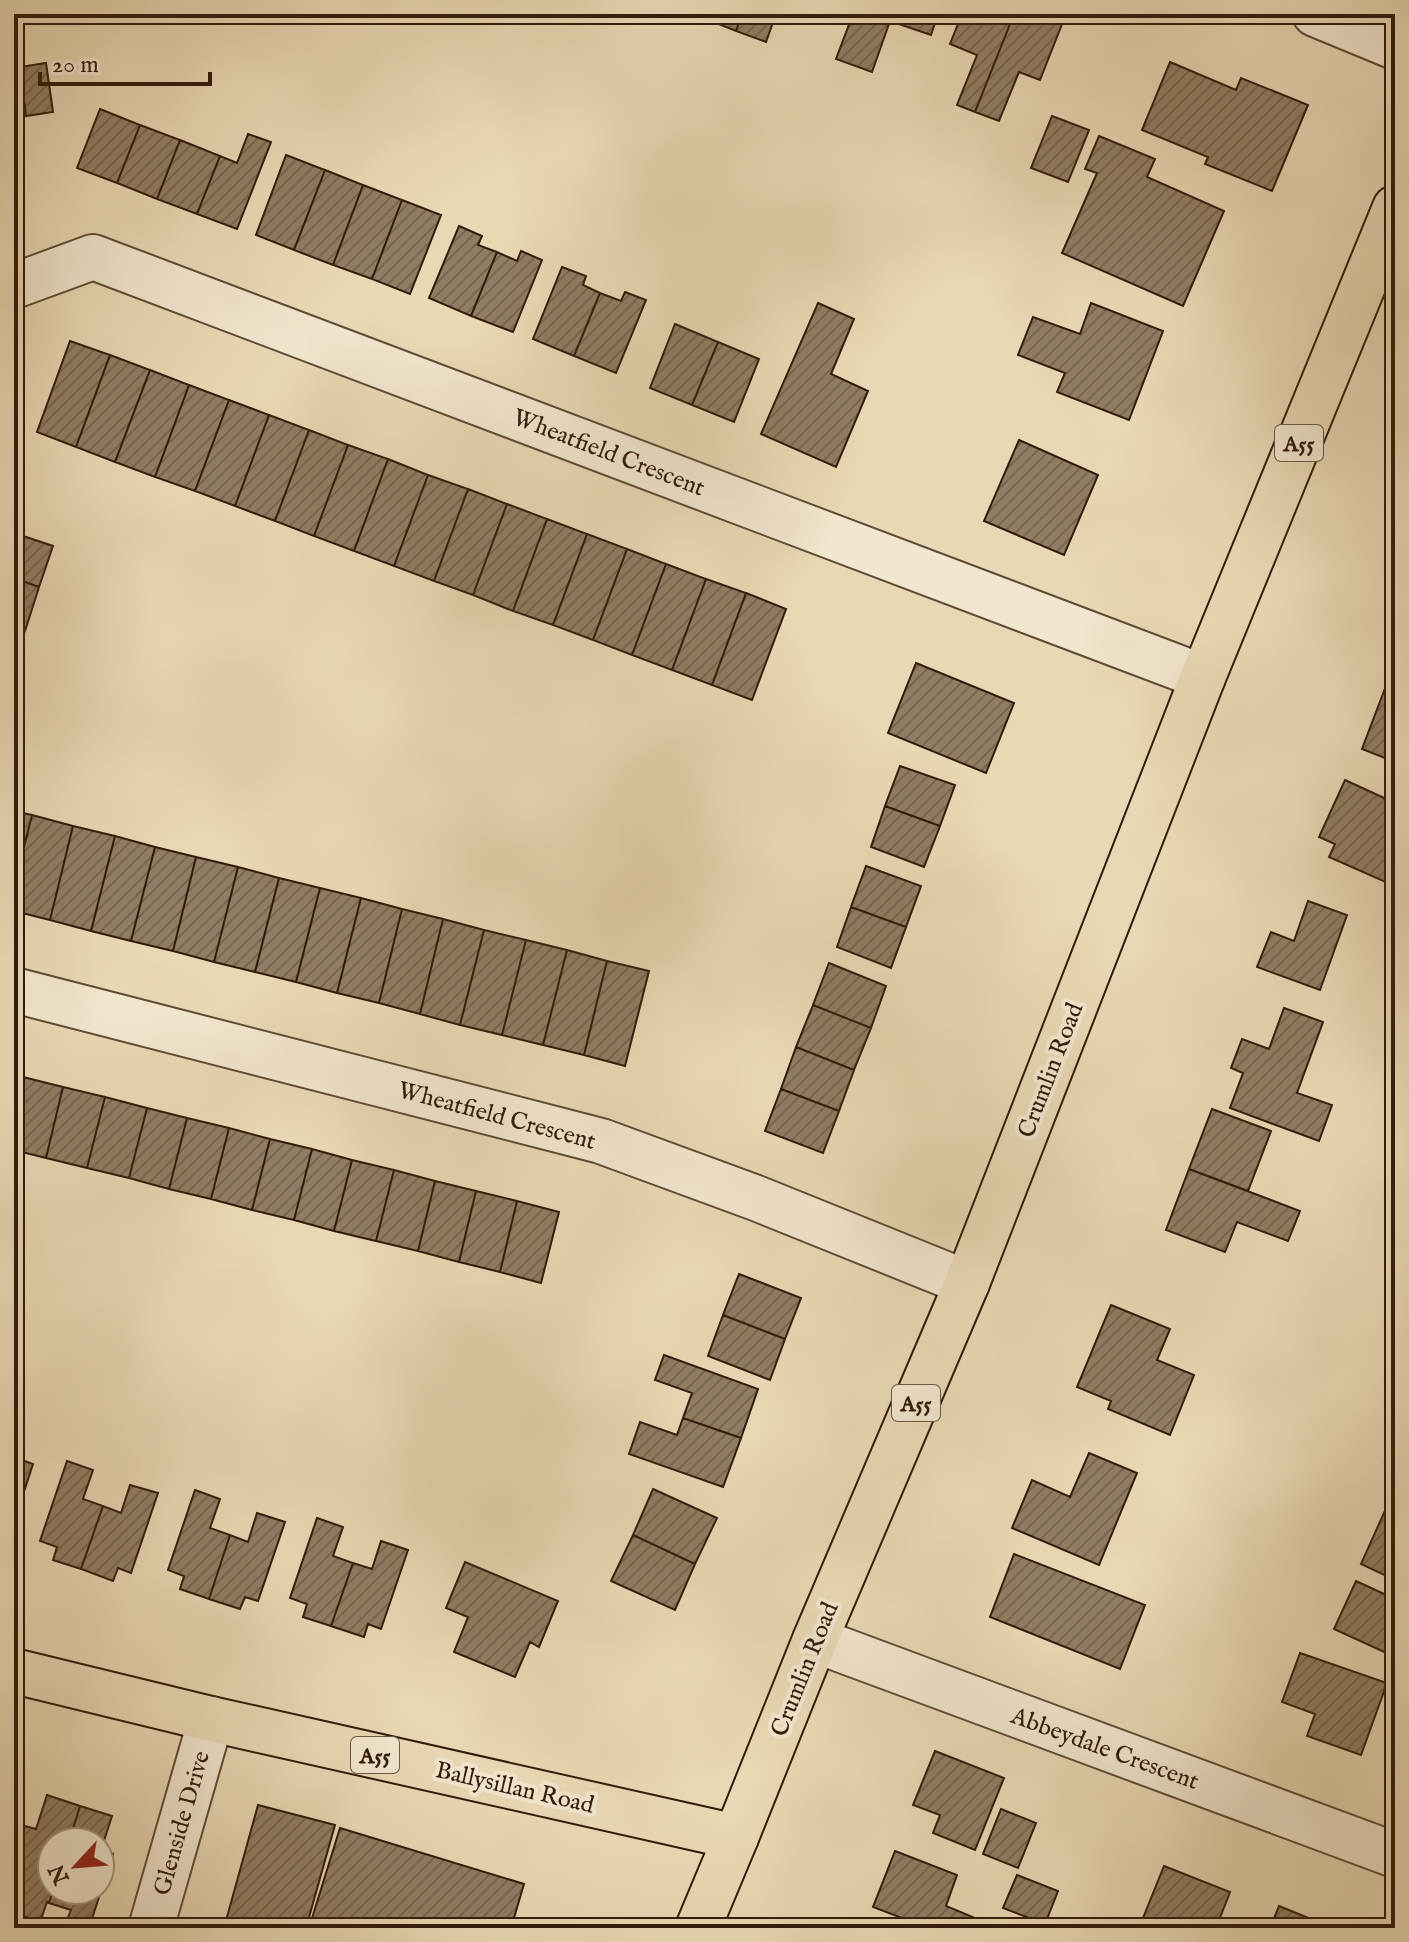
<svg xmlns="http://www.w3.org/2000/svg" width="1409" height="1942" font-family="'IM FELL English',serif">
<style>
.building{fill:url(#building-hatch);stroke:#321b0c;stroke-width:2}
.lines{fill:none;stroke-linecap:round;stroke-linejoin:round}
.street-casing{stroke:#604a36;stroke-width:48}
.primary-casing{stroke:#321b0c;stroke-width:48}
.highway-casing{stroke:#321b0c;stroke-width:48}
.street{stroke:#f1e6ce;stroke-width:44}
.primary{stroke:#e9d8b4;stroke-width:44}
.highway{stroke:#e9d8b4;stroke-width:44}
.labels{text-anchor:middle;stroke-width:8;stroke-linejoin:round;paint-order:stroke}
.shield{fill:#f1e6ce;stroke:#6b5846;stroke-width:2}
.shield-label{font-size:22px;font-weight:bold;fill:#321b0c}
.street-label{font-size:24px;fill:#321b0c;stroke:#f1e6ce}
</style>
<defs>
<pattern id="building-hatch" width="6" height="6" patternUnits="userSpaceOnUse" patternTransform="scale(2)"><rect width="6" height="6" fill="#917d63"/><path d="M-1 1l2-2M0 6l6-6M5 7l2-2" fill="none" stroke="#776650"/></pattern>
</defs>
<rect width="100%" height="100%" fill="#e9d8b4"/>
<filter id="stains"><feTurbulence type="fractalNoise" baseFrequency=".0025" numOctaves="4"/><feColorMatrix values="0 0 0 0 .2 0 0 0 0 .09 0 0 0 0 .02 0 0 0 .5 -.17"/></filter>
<radialGradient id="worn" r=".72"><stop offset=".6" stop-color="#630" stop-opacity="0"/><stop offset="1" stop-color="#630" stop-opacity=".3"/></radialGradient>
<!-- building -->
<path class="building" d="M714,14H742L736,31L711,21Z
M742,14H776L766,42L736,31Z
M853,14H938L931,35L890,21L872,72L836,59Z
M962,14H1014L975,112L957,105L977,55L950,44Z
M1014,14H1066L1040,80L1019,72L999,121L975,112Z
M1170,62L1236,90L1241,78L1308,105L1272,191L1205,164L1208,157L1142,130Z
M46,63L53,112L26,116L20,67Z
M100,109L140,125L117,183L77,168Z
M1052,116L1089,130L1068,182L1031,168Z
M140,125L180,140L157,199L117,183Z
M248,134L271,142L237,229L197,214L220,156L237,163Z
M1099,136L1155,159L1147,177L1224,211L1183,306L1062,253L1097,173L1085,169Z
M180,140L220,156L197,214L157,199Z
M286,155L325,170L294,250L256,235Z
M325,170L363,185L333,265L294,250Z
M363,185L402,200L372,279L333,265Z
M402,200L441,215L410,294L372,279Z
M459,226L482,236L478,245L497,252L471,316L429,298Z
M521,251L542,260L513,332L471,316L497,252L517,261Z
M562,267L586,276L583,285L600,293L574,356L533,339Z
M625,292L646,300L616,373L574,356L600,293L621,301Z
M818,303L854,319L831,374L868,391L836,467L761,434Z
M1091,303L1163,331L1129,420L1057,392L1065,373L1018,355L1033,317L1080,334Z
M675,324L718,342L692,405L650,388Z
M70,341L110,355L76,447L37,432Z
M718,342L759,359L734,422L692,405Z
M110,355L150,370L115,462L76,447Z
M150,370L189,385L155,477L115,462Z
M189,385L229,400L195,491L155,477Z
M229,400L269,415L235,506L195,491Z
M269,415L309,430L275,521L235,506Z
M309,430L348,445L314,536L275,521Z
M1019,440L1098,475L1064,555L984,521Z
M348,445L388,459L354,551L314,536Z
M388,459L428,475L394,566L354,551Z
M428,475L468,489L434,581L394,566Z
M468,489L507,504L473,595L434,581Z
M507,504L547,519L513,611L473,595Z
M547,519L587,534L553,625L513,611Z
M14,533L53,546L39,587L14,578Z
M587,534L627,549L593,640L553,625Z
M627,549L666,564L632,655L593,640Z
M666,564L706,579L672,670L632,655Z
M14,578L39,587L26,628L14,624Z
M706,579L746,593L712,685L672,670Z
M746,593L786,609L752,700L712,685Z
M14,624L26,628L14,662Z
M1395,662V762L1362,749Z
M916,663L1014,703L986,773L888,733Z
M900,766L955,785L940,826L885,806Z
M1345,780L1395,803V872L1390,884L1329,857L1335,844L1319,837Z
M885,806L940,826L924,867L871,847Z
M14,811L32,815L14,887Z
M32,815L73,826L50,920L14,911V887Z
M73,826L115,836L91,931L50,920Z
M115,836L155,847L131,941L91,931Z
M155,847L196,857L173,951L131,941Z
M196,857L238,867L214,962L173,951Z
M866,866L921,886L906,927L851,907Z
M238,867L279,878L255,972L214,962Z
M279,878L320,888L296,982L255,972Z
M320,888L361,898L337,993L296,982Z
M361,898L402,909L379,1003L337,993Z
M1308,901L1347,915L1320,990L1257,967L1271,932L1294,941Z
M851,907L906,927L891,968L837,947Z
M402,909L443,919L420,1014L379,1003Z
M443,919L484,930L460,1025L420,1014Z
M484,930L526,940L502,1035L460,1025Z
M526,940L567,950L543,1045L502,1035Z
M567,950L607,961L584,1055L543,1045Z
M607,961L649,971L625,1066L584,1055Z
M829,963L886,986L871,1028L813,1005Z
M813,1005L871,1028L854,1070L796,1047Z
M1284,1008L1323,1022L1297,1093L1332,1105L1319,1141L1230,1108L1243,1073L1231,1068L1242,1039L1269,1049Z
M796,1047L854,1070L839,1111L781,1089Z
M14,1075L23,1077L14,1111Z
M23,1077L63,1087L46,1158L14,1150V1111Z
M63,1087L105,1097L87,1168L46,1158Z
M781,1089L839,1111L823,1153L765,1131Z
M105,1097L147,1108L129,1178L87,1168Z
M147,1108L187,1118L169,1189L129,1178Z
M1212,1109L1271,1131L1248,1191L1189,1169Z
M187,1118L229,1128L211,1199L169,1189Z
M229,1128L270,1139L252,1210L211,1199Z
M270,1139L312,1149L294,1220L252,1210Z
M312,1149L352,1160L334,1231L294,1220Z
M352,1160L394,1170L376,1241L334,1231Z
M1189,1169L1300,1211L1288,1241L1237,1222L1225,1252L1166,1230Z
M394,1170L435,1181L418,1251L376,1241Z
M435,1181L476,1191L459,1262L418,1251Z
M476,1191L517,1201L500,1272L459,1262Z
M517,1201L559,1212L541,1283L500,1272Z
M739,1274L801,1298L785,1339L723,1315Z
M1395,1280V1299L1388,1296Z
M1111,1305L1170,1329L1157,1360L1194,1375L1170,1435L1108,1409L1111,1401L1077,1387Z
M723,1315L785,1339L770,1380L708,1356Z
M664,1355L758,1389L741,1438L683,1418L692,1393L655,1380Z
M683,1418L741,1438L723,1487L629,1454L640,1422L677,1435Z
M1395,1440V1466L1385,1462Z
M1089,1453L1137,1473L1099,1565L1012,1528L1032,1480L1070,1497Z
M14,1457L33,1464L14,1522Z
M67,1461L93,1470L83,1499L103,1506L81,1569L53,1560L57,1547L40,1541Z
M130,1485L158,1493L131,1573L118,1568L113,1581L81,1569L103,1506L121,1513Z
M653,1489L717,1518L695,1564L633,1535Z
M195,1490L220,1499L210,1528L230,1535L209,1599L180,1589L184,1576L168,1570Z
M1392,1495L1395,1496V1580L1361,1564Z
M257,1513L285,1522L258,1601L245,1597L240,1609L209,1599L230,1535L248,1542Z
M317,1518L343,1527L333,1556L353,1563L331,1626L303,1617L307,1604L290,1598Z
M633,1535L695,1564L675,1610L611,1581Z
M381,1541L408,1550L381,1629L368,1624L364,1637L331,1626L353,1563L372,1569Z
M1014,1554L1145,1605L1120,1669L990,1617Z
M465,1562L558,1601L539,1647L530,1642L515,1677L454,1652L468,1617L446,1608Z
M1356,1581L1395,1599V1657L1334,1629Z
M1300,1653L1387,1683L1361,1755L1307,1736L1315,1714L1282,1702Z
M935,1751L1004,1778L975,1850L933,1833L940,1815L913,1805Z
M47,1795L80,1806L69,1842H52L53,1890L49,1903L47,1902L40,1922L14,1913V1862L25,1826L36,1829Z
M258,1805L335,1825L306,1928H224Z
M80,1806L112,1816L101,1850L113,1854L89,1928H74L65,1925L71,1910L49,1903L53,1890H100V1842H69Z
M1001,1809L1036,1823L1018,1868L983,1854Z
M340,1828L524,1884L511,1928H309Z
M895,1851L957,1875L946,1906L975,1918L971,1928H928L873,1907Z
M1164,1866L1230,1892L1216,1928H1139Z
M1017,1875L1058,1891L1045,1924L1003,1908Z
M1279,1906L1333,1928H1270Z"/>
<g class="lines">
<!-- street casing -->
<g class="street-casing">
<path id="street" d="M1315,14L1395,47
M14,286L93,257L1203,677
M14,990L601,1141L756,1198L967,1283
M815,1640L1395,1855
M151,1928L211,1719"/>
</g>
<!-- primary casing -->
<g class="primary-casing">
<path id="primary" d="M698,1928L736,1837"/>
</g>
<!-- highway casing -->
<g class="highway-casing">
<path id="highway" d="M14,1671L211,1719L736,1837L815,1640L967,1283L1203,677L1395,208"/>
</g>
<!-- street -->
<use href="#street" class="street"/>
<!-- primary -->
<use href="#primary" class="primary"/>
<!-- highway -->
<use href="#highway" class="highway"/>
</g>
<g class="labels">
<!-- shield labels -->
<g class="shield">
<rect x="1275" y="425" width="48" height="36" rx="6"/>
<rect x="892" y="1385" width="48" height="36" rx="6"/>
<rect x="351" y="1737" width="48" height="36" rx="6"/>
</g>
<g class="shield-label">
<text x="1299" y="451">A55</text>
<text x="916" y="1411">A55</text>
<text x="375" y="1763">A55</text>
</g>
<!-- street labels -->
<g class="street-label">
<text transform="translate(609 452) rotate(21)" y="8">Wheatfield Crescent</text>
<text transform="translate(1050 1070) rotate(-69)" y="8">Crumlin Road</text>
<text transform="translate(497 1115) rotate(15)" y="8">Wheatfield Crescent</text>
<text transform="translate(804 1669) rotate(-68)" y="8">Crumlin Road</text>
<text transform="translate(1105 1748) rotate(20)" y="8">Abbeydale Crescent</text>
<text transform="translate(515 1787) rotate(13)" y="8">Ballysillan Road</text>
<text transform="translate(181 1823) rotate(-74)" y="8">Glenside Drive</text>
</g>
</g>
<!-- margin -->
<rect width="1409" height="1942" fill="none" stroke="#e9d8b4" stroke-width="48"/>
<rect x="16" y="16" width="1377" height="1910" fill="none" stroke="#321b0c" stroke-width="4"/>
<rect x="24" y="24" width="1361" height="1894" fill="none" stroke="#321b0c" stroke-width="2"/>
<!-- north arrow -->
<g transform="translate(76 1866) rotate(244)"><circle r="38" fill="#f1e6ce" stroke="#a59580" stroke-width="2"/>
<path d="M0-6L14 30L0 20L-14 30Z" fill="#8f2418"/>
<text y="-12" font-size="22" font-weight="bold" text-anchor="middle" fill="#321b0c">N</text>
</g>
<!-- scale -->
<path d="M40 72v12h170v-12" fill="none" stroke="#321b0c" stroke-width="4"/>
<text x="52" y="72" font-size="24" fill="#321b0c" stroke="#f1e6ce" stroke-width="6" paint-order="stroke">20 m</text>
<rect width="100%" height="100%" filter="url(#stains)"/>
<rect width="100%" height="100%" fill="url(#worn)"/>
</svg>
